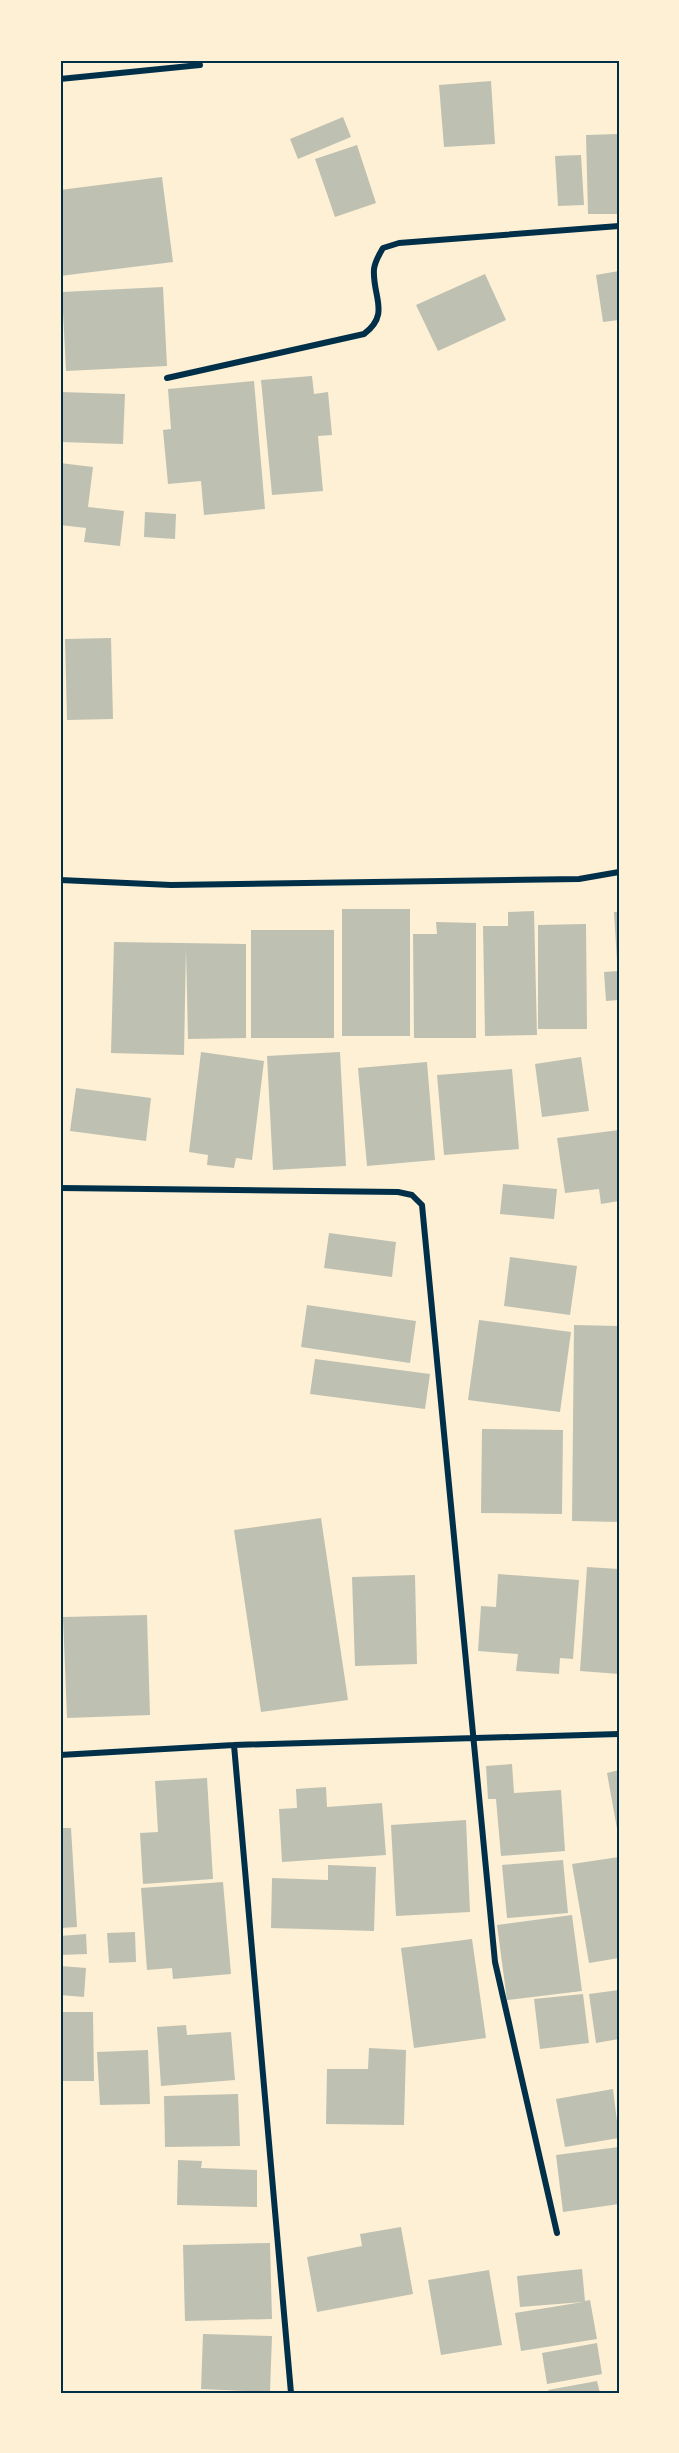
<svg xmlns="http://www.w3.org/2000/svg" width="679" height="2453" font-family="Arial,sans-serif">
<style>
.building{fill:#bec0b2}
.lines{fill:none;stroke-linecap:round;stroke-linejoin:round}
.minor{stroke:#003049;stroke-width:6}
.neatline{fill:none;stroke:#003049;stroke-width:2}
</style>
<rect width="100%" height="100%" fill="#fdf0d5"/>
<!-- building -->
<path class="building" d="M491,81L495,144L444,147L439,85Z
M343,117L351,137L298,159L290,139Z
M619,134V214H588L586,135Z
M357,145L376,203L335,217L315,159Z
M581,155L584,205L558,206L555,156Z
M162,177L173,262L60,276V190Z
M619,271V320L603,322L596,275Z
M485,274L506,320L438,351L416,305Z
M163,287L167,366L66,371L62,292Z
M312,376L314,394L328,392L332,435L318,436L323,491L272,495L261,380Z
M254,381L265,509L204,515L201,481L168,484L163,430L171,429L168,389Z
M60,392L125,394L123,444L60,442Z
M60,463L93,467L88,507L124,511L120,546L84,542L86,528L60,525Z
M145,512L176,514L175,539L144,537Z
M111,638L113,719L67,720L65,639Z
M342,909H410V1036H342Z
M534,911L537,1035L485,1036L483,926H508V912Z
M614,912H619V961H617Z
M436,922L476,923V1038H414L413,934H437Z
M586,924L587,1029H538V925Z
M251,930H334V1038H251Z
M114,942L246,944V1038L188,1039L186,948L184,1055L111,1053Z
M619,971V1000L606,1001L604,972Z
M201,1052L264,1061L252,1160L236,1158L234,1168L207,1165L208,1155L189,1152Z
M340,1052L346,1166L273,1170L267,1056Z
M581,1057L589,1111L542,1117L535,1064Z
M427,1062L435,1160L367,1166L358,1068Z
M512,1069L519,1149L444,1155L437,1075Z
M76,1088L151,1098L146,1141L70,1131Z
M619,1130V1201L601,1204L599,1189L565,1193L557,1138Z
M503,1184L557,1189L554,1219L500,1214Z
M329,1233L396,1242L392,1277L324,1268Z
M510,1257L577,1266L570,1315L504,1306Z
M307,1305L416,1321L410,1363L301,1347Z
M479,1320L571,1332L560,1412L468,1400Z
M574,1325L619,1326V1522L572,1521Z
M315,1359L430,1374L425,1409L310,1394Z
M482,1429L563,1430L562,1514L481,1513Z
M321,1518L348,1700L261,1712L234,1530Z
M587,1567L619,1569V1674L580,1671Z
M498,1574L579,1580L573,1659L560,1658L559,1674L516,1671L518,1654L478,1651L481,1606L496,1607Z
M415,1575L417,1664L355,1666L352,1577Z
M147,1615L150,1715L67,1718L63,1617Z
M512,1764L514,1793L561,1790L565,1851L501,1856L496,1799H488L486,1766Z
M619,1770V1833L618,1834L607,1773Z
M207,1778L213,1879L143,1884L140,1833L158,1832L155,1781Z
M326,1787L327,1807L382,1803L386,1855L282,1862L279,1809L297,1808L296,1789Z
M466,1820L470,1912L396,1916L391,1825Z
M60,1828H71L77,1927L60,1928Z
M619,1857V1958L589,1963L572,1864Z
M563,1860L568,1913L507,1918L502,1865Z
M328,1865L376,1867L374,1931L271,1928L272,1878L328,1880Z
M223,1882L231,1974L173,1979L172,1968L147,1970L141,1888Z
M572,1915L582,1991L507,2000L497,1925Z
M135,1932L136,1962L109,1963L107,1933Z
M86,1934L87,1954L60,1955V1936Z
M472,1939L486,2038L414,2048L401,1948Z
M60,1966L86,1968L84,1997L60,1995Z
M619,1990V2039L596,2043L589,1994Z
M583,1994L589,2043L540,2049L534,1999Z
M60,2012H93L94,2081H60Z
M186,2025L187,2035L231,2032L235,2080L161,2086L157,2027Z
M369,2048L406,2050L404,2125L326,2124L327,2069H368Z
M148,2050L150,2104L100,2105L97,2052Z
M613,2089L619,2138L565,2147L556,2099Z
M238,2094L240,2146L165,2147L164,2096Z
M619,2147V2204L563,2212L556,2155Z
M178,2160L202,2161L201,2168L257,2170V2207L177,2205Z
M401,2227L413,2294L317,2312L307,2257L362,2246L360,2234Z
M270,2243L272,2319L185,2321L183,2245Z
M582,2269L585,2301L590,2300L597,2339L521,2351L515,2313L583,2302L520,2307L517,2276Z
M489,2270L502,2345L441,2355L428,2280Z
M203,2334L272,2336L270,2392L201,2389Z
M597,2343L602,2374L547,2384L542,2353Z
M597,2381L600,2393H549L548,2390Z"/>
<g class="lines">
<!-- minor -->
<path class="minor" d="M60,79L200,65
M167,378L364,334C391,314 372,296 374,269C375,261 379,255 383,248L399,243L619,226
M60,880L171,885L579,879L619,872
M60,1188L398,1192L412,1195L422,1205L495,1962L557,2233
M234,1745L291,2393
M60,1755L234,1745L619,1734"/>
</g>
<!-- border -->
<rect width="679" height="2453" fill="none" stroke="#fdf0d5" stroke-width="123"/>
<rect x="62" y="62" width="556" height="2330" class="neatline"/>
</svg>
